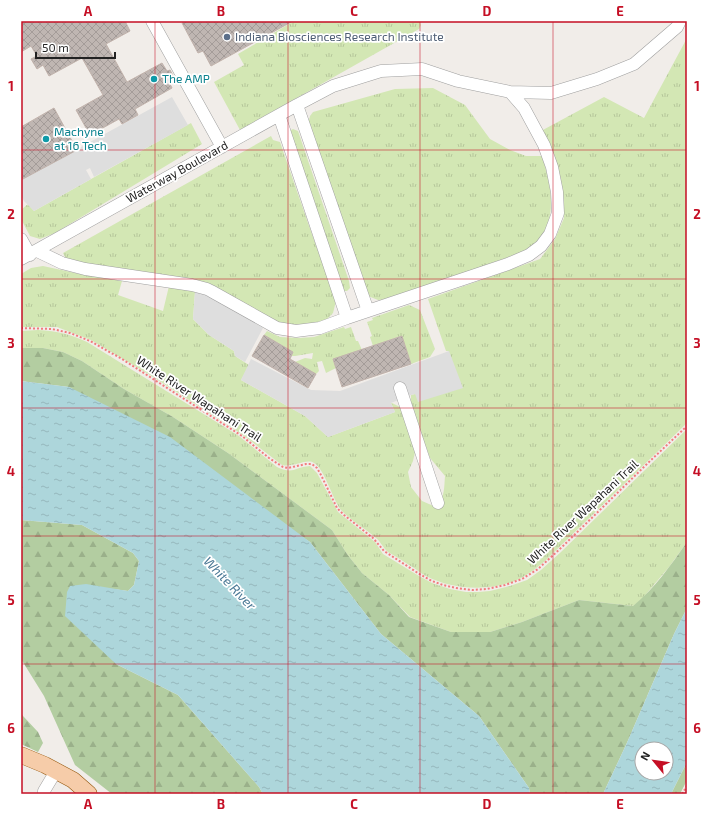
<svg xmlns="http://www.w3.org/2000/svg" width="708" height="815" font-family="'Exo 2',sans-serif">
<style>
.grass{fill:url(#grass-tufts)}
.forest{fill:url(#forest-firs)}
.parking{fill:#dedede}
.water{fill:url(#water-ripples);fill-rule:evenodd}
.building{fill:url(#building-cross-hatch);stroke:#c2b3ac}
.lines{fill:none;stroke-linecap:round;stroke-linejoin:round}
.minor-casing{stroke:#9f9f9f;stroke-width:13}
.major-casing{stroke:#94560b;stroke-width:17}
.path{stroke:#f17b7d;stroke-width:2;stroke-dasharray:2 2;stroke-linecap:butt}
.minor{stroke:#fff;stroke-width:12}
.major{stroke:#f6cca9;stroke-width:16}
.grid{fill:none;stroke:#c50f25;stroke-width:1;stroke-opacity:0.55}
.service-dot{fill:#5c6f8a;stroke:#fff;stroke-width:1.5}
.culture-dot{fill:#0f9aa8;stroke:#fff;stroke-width:1.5}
.labels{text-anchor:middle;stroke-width:3.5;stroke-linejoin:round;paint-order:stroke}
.service-label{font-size:12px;fill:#4e5e75;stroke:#fff;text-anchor:start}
.culture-label{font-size:12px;fill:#0d838f;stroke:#fff;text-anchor:start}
.street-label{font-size:12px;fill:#222;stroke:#fff}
.water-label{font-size:13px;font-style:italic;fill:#4a7895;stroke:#fff}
.neatline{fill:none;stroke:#c50f25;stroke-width:1.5}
.grid-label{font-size:13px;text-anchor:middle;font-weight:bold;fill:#c50f25}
</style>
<defs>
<pattern id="grass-tufts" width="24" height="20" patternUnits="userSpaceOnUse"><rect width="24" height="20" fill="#d3e7b4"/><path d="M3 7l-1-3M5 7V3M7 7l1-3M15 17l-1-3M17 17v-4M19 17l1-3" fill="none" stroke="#b5c69a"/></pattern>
<pattern id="forest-firs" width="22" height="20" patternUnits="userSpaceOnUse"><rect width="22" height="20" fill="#b3cda1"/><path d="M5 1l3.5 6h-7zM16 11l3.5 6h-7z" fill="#9ab08a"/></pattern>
<pattern id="water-ripples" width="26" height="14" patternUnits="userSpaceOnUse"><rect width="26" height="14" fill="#add6db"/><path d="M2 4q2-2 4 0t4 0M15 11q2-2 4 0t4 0" fill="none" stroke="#95b7bc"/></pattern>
<pattern id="building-cross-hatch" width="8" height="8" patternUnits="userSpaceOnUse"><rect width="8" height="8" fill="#bfb6b2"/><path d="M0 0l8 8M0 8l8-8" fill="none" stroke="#a49c99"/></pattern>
</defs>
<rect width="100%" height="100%" fill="#f1ede9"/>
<!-- grass -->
<path class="grass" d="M294,21H419L421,25L419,29L240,130L214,82L244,65L238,54Z
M687,38V423L545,561C538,567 531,572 523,577C495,592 455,591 426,576C420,573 415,568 409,565C402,560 395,556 388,552C383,548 381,542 376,538C365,528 351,521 341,510C333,500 324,468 314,463C307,458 293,468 282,465L247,438L228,425L150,375L91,340L57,327H21V274L31,268L43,266L80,274L122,281L118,295L163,311L169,286L187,289L195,292L193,319L209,335L234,351L235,356L249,365L241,380L305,416L328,437L395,412L391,403H392L400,407L416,448L413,461L408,472L411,487L422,501L436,507C445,497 444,488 445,476L430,458L411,406V395L415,394L449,351H446L428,299L540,259L555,239L564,218L562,188L541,131L604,97L644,118Z
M433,88L465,105L490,139L510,150L526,156H542C551,184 559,219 536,244C533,247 529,249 526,251L390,299L378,300L368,296L308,124L310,116L313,112L395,89Z
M191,123L202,144L55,233L40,239L30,236L21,219V210L28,204L34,211Z
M293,129L298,131L349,281L350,288L347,291H344L290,132L291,130Z
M271,136L273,140L280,142L308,223L336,301L333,313L327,319L306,326H288L267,319L221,293L69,261L65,257L63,253Z
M409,305L420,310L435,349L430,357L411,364L401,336L373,346L370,337L372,336L367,322L373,320L372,318Z
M344,327L345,329L351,327L356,341H358L362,350L333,359L336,368L326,373L322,361L317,362L319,371L316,374L295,362L305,358L312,359L313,353L295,356H291L293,352L264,335L267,331L280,337L299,338L314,337Z
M38,330C58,331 70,334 87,342L223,426L239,436L277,467C294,475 294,467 310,466L317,473L338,512L375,542L383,554L419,576L432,583L450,589L466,592H478L490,591L510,586L527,580L541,570L561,552L687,429V542L669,567L642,599L633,606L579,600L522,622L490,632H451L410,617L389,595L362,573L347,554L332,530L228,453L173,417L124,389L82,361L63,352L43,348H21V331Z"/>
<!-- forest -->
<path class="forest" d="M21,348H43L63,352L82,361L124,389L173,417L228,453L332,530L347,554L362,573L389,595L409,617L451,632H490L522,622L579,600L633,606C655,588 671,565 687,542V608L674,634L626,745L603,794H530L529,788L479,716L381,634L310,542L69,387L21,381Z
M21,520L82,525L133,553L139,561L134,585L128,591L113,589L116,664L178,695L259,787L263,794H112L75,765L44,696L21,659Z
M21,713L23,716L38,732L43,743L38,752L21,744Z
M687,762V780L680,794H671Z"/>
<!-- parking -->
<path class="parking" d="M172,97L188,125L94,177L90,168L86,170L91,179L34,211L24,201L21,195V180Z
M195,292L215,297L263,328L245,362L235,356L234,351L209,335L193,319Z
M449,351L463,388L418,402L415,394L411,395L391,403L395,412L328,437L305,416L241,380L251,359L311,390L340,391Z"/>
<!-- water -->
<path class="water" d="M21,381L69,387L170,437L310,542L381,634L479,716L529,788L530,794H263L259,787L178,695L116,664L65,616L67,592L70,586L86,584L128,591L134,585L139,561L133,553L82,525L21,520Z
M687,608V762L671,794H603L626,745L674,634ZM642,749H666V773H642Z"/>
<!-- building -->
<path class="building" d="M21,21H125L130,31L106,44L127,82L162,63L167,71L170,70L176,81L170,84L172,88L135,109L138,115L122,124L119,119L90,135L76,110L103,95L82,58L49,76L43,65L37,69L31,59L37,56L31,46L21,52V32L23,31L21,28Z
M186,21H293L211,66L203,51L198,53L182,23Z
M54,108L77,150L21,180V127Z
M264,335L293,352L290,359L316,374L308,388L252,356Z
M402,336L411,364L342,387L333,359Z"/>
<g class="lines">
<!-- minor casing -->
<g class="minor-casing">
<path id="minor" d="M152,21L222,147
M297,105L368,311
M279,115L347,318
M21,239L30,255
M37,251L62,263L85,269L192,285L207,289L211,291L277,328L296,331L320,328L347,318L508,264L529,255L541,246L550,234L558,213L557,192L552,167L544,145L524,108L510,92
M21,259L297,105L333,86L381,71L422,69L458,81L510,92L551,93L597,79L634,64L677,27L680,21
M400,388L438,503
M44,794V791L56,771"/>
</g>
<!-- major casing -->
<g class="major-casing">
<path id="major" d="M21,755L45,765L73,780L89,794"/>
</g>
<!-- path -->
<path class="path" d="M21,328L52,329L70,333L90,341L122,359L242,436L269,458L283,467L288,468L306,464H312L317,468L321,475L337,508L344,515L373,538L384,551L421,575L432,581L443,585L456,588L472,590L487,589L505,585L522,579L538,569L562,547L650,461L687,426
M682,794L687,786"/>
<!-- minor -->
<use href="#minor" class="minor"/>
<!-- major -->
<use href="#major" class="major"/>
</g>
<!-- grid -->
<path class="grid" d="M155,21V794M288,21V794M420,21V794M553,21V794M21,150H687M21,279H687M21,408H687M21,536H687M21,664H687"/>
<!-- markers -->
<circle class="service-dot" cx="227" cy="37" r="4"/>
<g class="culture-dot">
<circle cx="154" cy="79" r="4"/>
<circle cx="46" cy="139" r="4"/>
</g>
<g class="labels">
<!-- service labels -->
<g class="service-label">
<text x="235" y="41">Indiana Biosciences Research Institute</text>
</g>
<!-- culture labels -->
<g class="culture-label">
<text x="162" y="83">The AMP</text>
<text x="54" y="136">Machyne<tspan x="54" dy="14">at 16 Tech</tspan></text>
</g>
<!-- street labels -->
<g class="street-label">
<text transform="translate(177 172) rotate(-29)" y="4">Waterway Boulevard</text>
<text transform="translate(199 399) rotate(33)" y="4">White River Wapahani Trail</text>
<text transform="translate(583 512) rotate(-43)" y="4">White River Wapahani Trail</text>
</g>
<!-- water labels -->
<g class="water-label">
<text transform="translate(230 583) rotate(46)" y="5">White River</text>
</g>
</g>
<!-- border -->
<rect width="708" height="815" fill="none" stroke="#ffffff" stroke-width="44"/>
<!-- north arrow -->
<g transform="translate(654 761) rotate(299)"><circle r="19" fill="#ffffff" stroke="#a7a7a7"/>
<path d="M0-3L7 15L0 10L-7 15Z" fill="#c50f25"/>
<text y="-6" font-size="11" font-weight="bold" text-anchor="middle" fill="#222222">N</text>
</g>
<!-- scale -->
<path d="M36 52v6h79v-6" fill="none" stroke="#222222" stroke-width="2"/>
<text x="42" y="52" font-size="12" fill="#222222" stroke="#ffffff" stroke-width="3" paint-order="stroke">50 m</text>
<rect x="22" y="22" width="664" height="771" class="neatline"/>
<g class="grid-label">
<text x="88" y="16">A</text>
<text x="221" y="16">B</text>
<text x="354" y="16">C</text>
<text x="487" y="16">D</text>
<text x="620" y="16">E</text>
<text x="11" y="91">1</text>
<text x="697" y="91">1</text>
<text x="11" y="219">2</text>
<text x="697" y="219">2</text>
<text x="11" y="348">3</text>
<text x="697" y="348">3</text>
<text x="11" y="476">4</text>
<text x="697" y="476">4</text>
<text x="11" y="605">5</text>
<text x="697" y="605">5</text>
<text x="11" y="733">6</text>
<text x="697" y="733">6</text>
<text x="88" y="809">A</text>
<text x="221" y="809">B</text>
<text x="354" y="809">C</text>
<text x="487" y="809">D</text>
<text x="620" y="809">E</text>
</g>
</svg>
